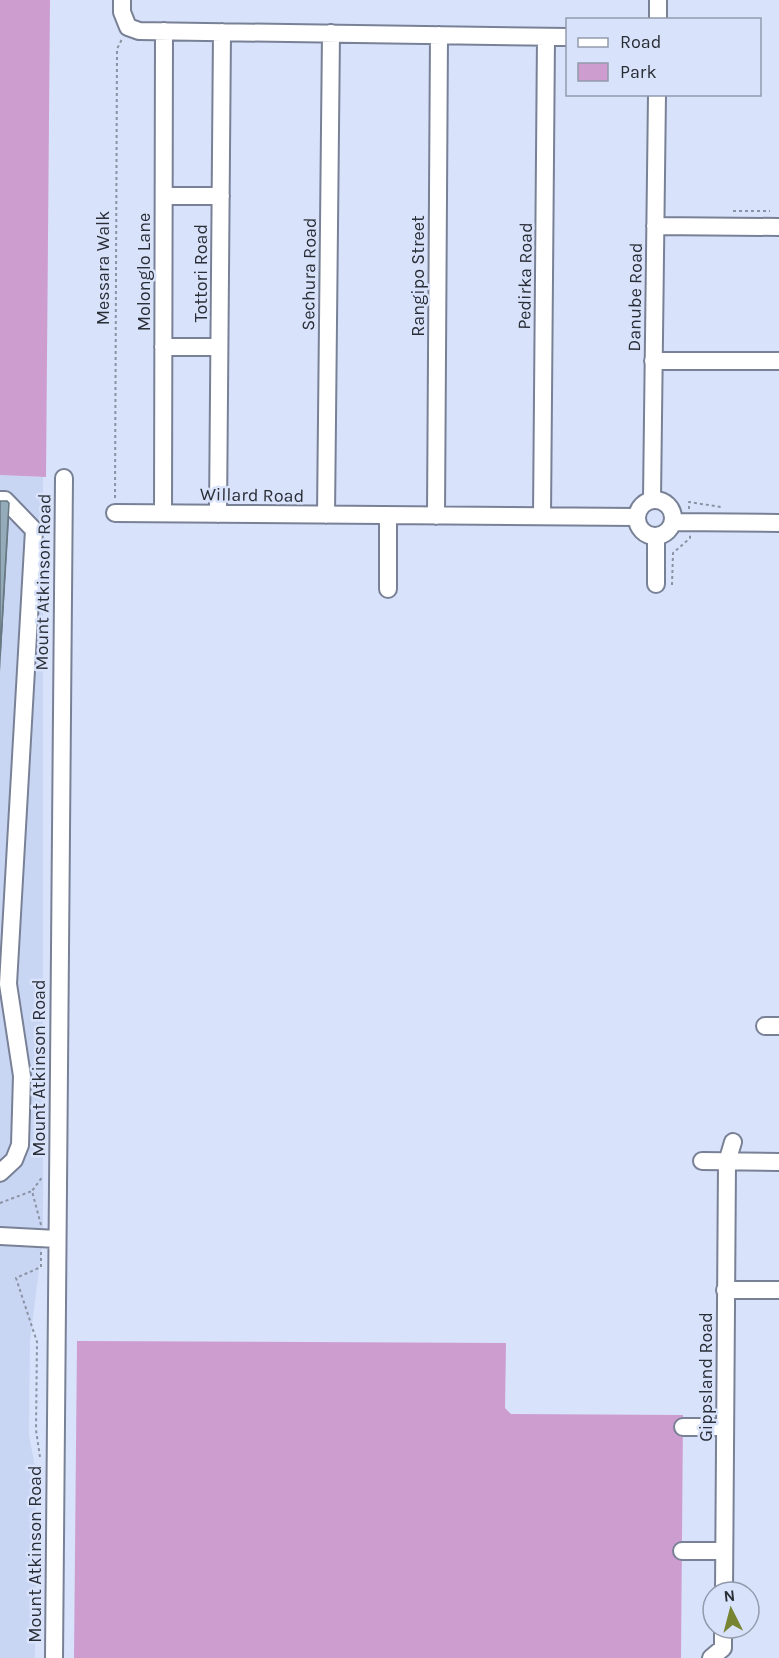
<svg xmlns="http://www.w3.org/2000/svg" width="779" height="1658" font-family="Karla,sans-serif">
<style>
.built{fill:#c9d6f3}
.green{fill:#ce9dcf}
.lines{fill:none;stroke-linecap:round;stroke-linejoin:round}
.minor-casing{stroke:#788196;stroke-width:20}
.path{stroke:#8b92a3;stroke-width:2;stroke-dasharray:3 3;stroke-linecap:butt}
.minor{stroke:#fff;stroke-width:16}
.shaded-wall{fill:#687882}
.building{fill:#94abba;stroke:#687882;stroke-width:1.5}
.labels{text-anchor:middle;stroke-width:5;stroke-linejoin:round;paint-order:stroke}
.street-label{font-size:18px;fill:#292d36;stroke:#d8e2fa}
</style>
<rect width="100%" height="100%" fill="#d8e2fa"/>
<!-- built -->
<path class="built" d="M0,475L43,477V1238L30,1341L29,1435L36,1472L35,1658H0Z"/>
<!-- green -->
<path class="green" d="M0,0H50L46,477L0,475Z
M77,1341L506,1343L505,1408L511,1414L683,1415L681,1658H74Z"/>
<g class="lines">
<!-- minor casing -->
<g class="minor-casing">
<path id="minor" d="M122,0V12L128,27L139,31L568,37
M658,20V0
M164,196H221
M655,226L779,227
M163,347H219
M653,361H779
M652,499L657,94
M637 518a18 18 0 1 1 36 0a18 18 0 1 1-36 0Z
M0,500H5L34,530L8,984L22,1076L20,1145L14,1160L0,1173
M115,513L636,517
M163,513L164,31
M218,514L222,32
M326,515L331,33
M436,516L439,35
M542,516L546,37
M673,522L779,523
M656,536V584
M388,589V516
M765,1026H779
M702,1161L779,1162
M0,1236L57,1239
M725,1290H779
M683,1427H725
M682,1551H724
M724,1592L727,1162L733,1142
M54,1658L64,478
M711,1658L723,1648V1628"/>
</g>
<!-- path -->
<path class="path" d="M733,211H770
M115,498L117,49L122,39
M689,509V502L721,507
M672,585L673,553L690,538V535
M0,1203L32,1191
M41,1225L32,1191L43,1176
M40,1457L36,1430L37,1342L16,1278L41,1267V1252"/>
<!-- minor -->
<use href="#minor" class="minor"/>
</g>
<!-- shaded-wall -->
<path class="shaded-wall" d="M9,503V520L0,672V656Z"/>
<!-- building -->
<path class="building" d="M0,501H7L9,503L0,656Z"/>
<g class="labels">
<!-- street labels -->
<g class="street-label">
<text transform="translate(103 268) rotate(-90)" y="6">Messara Walk</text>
<text transform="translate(144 272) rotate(-90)" y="6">Molonglo Lane</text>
<text transform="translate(201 273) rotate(-90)" y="6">Tottori Road</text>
<text transform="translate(309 274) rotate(-89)" y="6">Sechura Road</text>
<text transform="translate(418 276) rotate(-90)" y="6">Rangipo Street</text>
<text transform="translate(525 276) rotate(-89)" y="6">Pedirka Road</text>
<text transform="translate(635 297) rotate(-89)" y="6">Danube Road</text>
<text transform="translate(252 495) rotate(1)" y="6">Willard Road</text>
<text transform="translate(43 582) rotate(-89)" y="6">Mount Atkinson Road</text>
<text transform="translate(39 1068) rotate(-90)" y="6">Mount Atkinson Road</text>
<text transform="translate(706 1377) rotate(-90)" y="6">Gippsland Road</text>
<text transform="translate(35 1554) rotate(-90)" y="6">Mount Atkinson Road</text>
</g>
</g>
<!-- legend -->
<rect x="566" y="18" width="195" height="78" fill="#d8e2fa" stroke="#929aac" stroke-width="1.5"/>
<rect x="578" y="38" width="30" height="9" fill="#ffffff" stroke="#929aac" stroke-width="1.5"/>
<text x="620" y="48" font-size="18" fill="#292d36">Road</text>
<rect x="578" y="63" width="30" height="18" fill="#ce9dcf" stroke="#929aac" stroke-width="1.5"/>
<text x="620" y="78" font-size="18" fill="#292d36">Park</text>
<!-- north arrow -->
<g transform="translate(731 1610) rotate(354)"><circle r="28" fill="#d8e2fa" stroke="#929aac" stroke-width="1.5"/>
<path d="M0-4.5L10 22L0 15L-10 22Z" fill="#778533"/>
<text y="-9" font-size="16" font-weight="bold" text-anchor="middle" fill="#292d36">N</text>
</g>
</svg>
